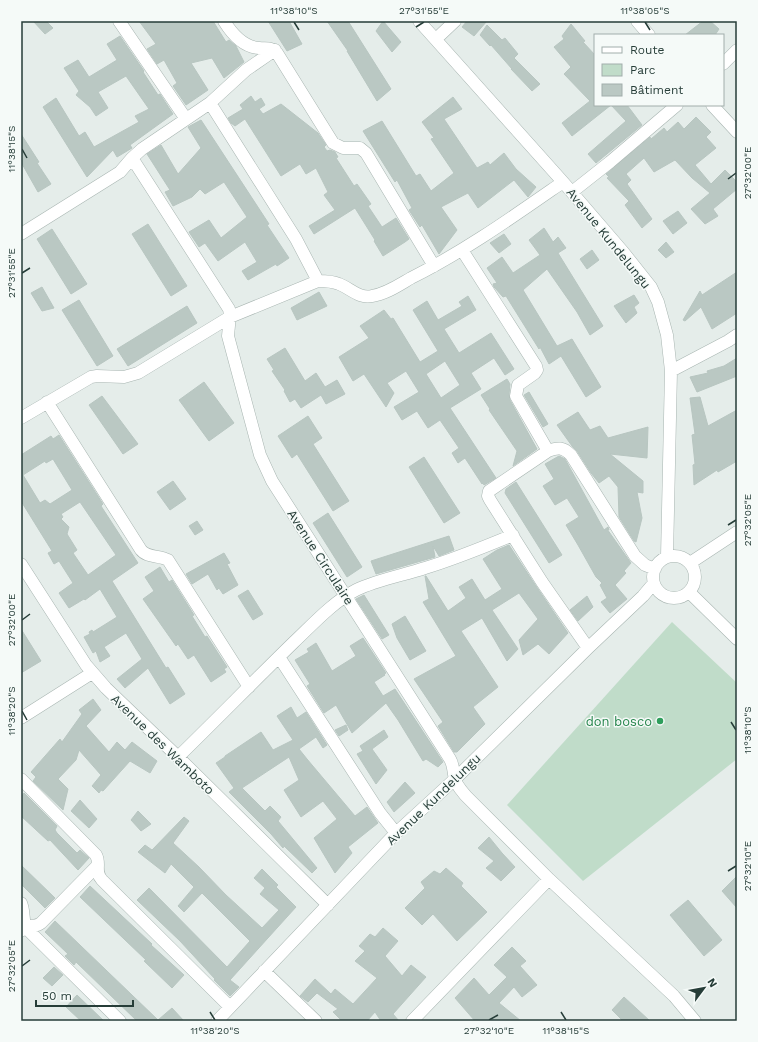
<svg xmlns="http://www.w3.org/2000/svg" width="758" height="1042" font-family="'Work Sans',sans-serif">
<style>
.green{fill:#c0dcc9}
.building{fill:#bac8c3;stroke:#b8c6c1;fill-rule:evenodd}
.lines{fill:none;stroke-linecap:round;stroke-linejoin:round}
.minor-casing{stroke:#a8b5b1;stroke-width:13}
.minor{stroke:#fff;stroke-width:12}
.ticks{fill:none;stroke:#263d38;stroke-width:1.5}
.leisure-dot{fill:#2e9e5b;stroke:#f5faf8;stroke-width:1.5}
.labels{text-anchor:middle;stroke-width:3;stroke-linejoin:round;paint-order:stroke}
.street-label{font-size:13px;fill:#263d38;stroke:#f5faf8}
.leisure-label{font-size:13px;fill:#27864d;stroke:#f5faf8;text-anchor:end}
.neatline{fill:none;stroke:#263d38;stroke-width:1.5}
.ticks-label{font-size:10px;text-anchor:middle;fill:#263d38}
</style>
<rect width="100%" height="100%" fill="#e5edea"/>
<!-- green -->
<path class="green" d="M672,622L737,683V759L583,881L507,805Z"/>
<!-- building -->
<path class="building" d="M33,21H46L53,28L45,34Z
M139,21H213L226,42L229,40L236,46L244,62L224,78L212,58L191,63L208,90L186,105L173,86L177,83L164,60L157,64L147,49L156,44Z
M268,21H289L302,44L287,51Z
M327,21H348L391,89L377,101L347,51H348Z
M383,21L401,42L392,52L376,31Z
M467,21H487L474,36L462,27Z
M703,21H710L719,29L715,35H685Z
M571,24L585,41L583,42L595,55V105H627L642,125L596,163L588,154L626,121L611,105L572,136L562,123L590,101L564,74L571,67L554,47L564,39L562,36Z
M487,25L502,40L505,38L518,54L514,58L540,84L532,91L511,69H512L491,45L490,46L480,35Z
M120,36L144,71L143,72L158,95L160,94L173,114L130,145L132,148L117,157L113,150L87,177L43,107L56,98L79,136L85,132L94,147L139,122L135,116L149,109L126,76L98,92L108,108L96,116L90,107L76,95L79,91L64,68L78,60L89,77L117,60L107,44Z
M251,96L255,102L261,98L265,105L259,109L263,114L281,104L318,133L326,145L324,147L327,151L330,150L335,152L338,157L336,158L354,186L357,184L371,204L368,206L382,227L396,218L409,239L405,242L383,256L374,241L375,240L355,208L314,234L309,226L335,210L324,195L328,192L316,168L306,174L300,164L281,176L245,119L235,126L231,123L228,118L243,109L240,105Z
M453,97L462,109L444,119L477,168L488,162L490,165L504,153L516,169L536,187L528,197L514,180L478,208L468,193L441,207L457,230L439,254L422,225L420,227L409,210L412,208L397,180L395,182L363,131L382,121L416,176L420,174L431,191L454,173L431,139L434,138L422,122Z
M696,117L711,132L706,137L716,148L695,165L711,184L725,170L737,182V189L713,209L718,216L705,224L691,209L710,193L692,178L675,160L654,172L644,158L626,174L631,180L627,184L652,219L642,228L625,205L629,201L607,178L609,177L606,174L650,137L651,139L664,128L667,132L678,122L684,129Z
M201,120L269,224L267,225L289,258L277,266L276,264L248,280L242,271L257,262L245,242L218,261L205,243L199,247L189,232L209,220L221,238L247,217L224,182L205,194L200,189L192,197L173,206L165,192L170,190L147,154L161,145L178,174L201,148L188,127Z
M21,134L39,162L37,163L51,184L38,192L21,162Z
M678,211L687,223L673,234L663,221Z
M148,224L187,286L171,296L132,234Z
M544,228L553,242L558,237L566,248L558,253L603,326L590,335L577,312L547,269L523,290L557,346L572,339L601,387L586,397L561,356L549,364L540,347L539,349L506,296L503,297L494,287L493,284L497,283L487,268L502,257L513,273L540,255L529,240Z
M52,229L87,284L71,294L37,239Z
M504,234L511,244L499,253L490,243Z
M666,242L674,252L666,258L658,250Z
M592,250L599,260L587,269L580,259Z
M737,272V313L712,329L701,307L685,321L683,320L700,291L702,295Z
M42,287L54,308L42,311L31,293Z
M319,292L327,306L297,320L291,308Z
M634,295L639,303L634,307L637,313L626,323L614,306Z
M468,296L476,310L444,329L459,353L491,333L514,369L505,375L494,358L471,373L481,389L450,408L496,478L484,485L483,483L482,484L465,458L458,463L452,453L459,448L440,420L428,428L417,411L402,420L394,407L419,392L406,371L387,383L394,393L386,407L364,374L353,381L339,357L369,338L360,326L384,310L391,319L393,318L420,362L438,351L413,310L427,301L438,320L462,306L459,302ZM445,361L460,385L441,398L426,374Z
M79,300L113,356L97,366L62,310Z
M187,306L197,323L128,366L117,349Z
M285,348L305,381L316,373L325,387L337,380L345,394L326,404L321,395L301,408L295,399L290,402L284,391L285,390L272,371L274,370L267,359Z
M737,358V376L697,392L690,377L708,373L707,371L724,366Z
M507,379L510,384L509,395L510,400L537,449L513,466L517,451L489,410L490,409L481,395Z
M204,382L234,423L209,441L179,400Z
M529,392L548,424L543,427L524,395Z
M102,396L138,444L123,454L89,405Z
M700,397L708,426L737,410V461L718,472L717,470L694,485L693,465L695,464L692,435L695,434L690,398Z
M578,412L590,430L600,426L608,438L648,427L647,458L610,454L643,481V493L637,492L642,518L636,542L634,541L619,517L618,487L609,476L599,483L591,473L577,451L572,446L557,425Z
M308,416L322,438L313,444L349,501L333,511L297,454L292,458L278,436Z
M59,435L103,504L101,506L138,563L112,581L166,668L168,667L185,694L170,704L148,668L125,688L117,679L142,659L126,633L104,647L110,656L100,662L96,651L93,653L84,637L90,634L89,632L92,630L93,632L117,617L100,589L85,600L84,599L69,608L59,593L73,583L59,561L54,564L48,553L52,551L21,501V455L51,436L53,439ZM53,459L72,490L50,504L45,500L40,503L23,475L45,461L46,463ZM80,502L116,555L88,575L73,553L77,550L67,534L69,527L61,519L63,517L61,514Z
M559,456L565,459L604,530L608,527L609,530L607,529L631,563L624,571L626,573L615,585L627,599L610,613L601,602L607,598L600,585L602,583L596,577L578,545L566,525L579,517L567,498L555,505L543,486L554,479L545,464Z
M424,457L460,513L444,523L409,467Z
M173,481L186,499L170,510L157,492Z
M516,482L562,555L549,563L505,493L506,489Z
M328,513L362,567L347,577L313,523Z
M197,521L203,530L195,535L189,526Z
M449,536L454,550L439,556L433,546L435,557L376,574L371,561Z
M509,545L536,586L568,633L549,654L538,644L523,655L519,640L538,619L519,593L492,610L518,649L507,661L482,618L461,631L498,687L473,707L485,724L457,752H454L438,726L443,722L414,679L456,656L423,602L429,599L425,576H426L448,611L466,598L459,587L472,579L485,600L502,589L483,559L497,550Z
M224,553L230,563L227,564L238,585L223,594L219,588L217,590L208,574L192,584L186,574Z
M160,567L169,582L172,580L194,615L192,616L205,637L207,636L227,667L224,669L226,672L211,682L194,655L188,659L178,644L176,646L143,599L154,591L145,577Z
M248,590L263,614L253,620L238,596Z
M364,595L389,635L382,639L356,599Z
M587,596L593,607L578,621L570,610Z
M405,616L426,651L410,660L397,638L392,624Z
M21,629L41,661L21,673Z
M363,638L386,673L384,674L385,675L374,682L383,696L395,689L443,762L438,767L426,759L423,761L398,720L386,703L352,733L336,705L324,713L307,686L310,684L295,660L309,652L307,649L316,643L332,671L356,656L350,646Z
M93,699L101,710L86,726L109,752L117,742L125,750L132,742L157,761L150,773L130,761L103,791L101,790L99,793L92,786L101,775L79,750L76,760L58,779L68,789L63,810L33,781L36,777L31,772L60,739L62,742L82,714L79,710Z
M291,707L297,718L306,712L327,745L323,748L316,737L299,749L307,759L355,816L367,807L378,823L348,847L352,853L335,873L314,838L337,819L323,801L301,817L284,790L299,780L289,757L242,788L265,811L270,806L281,817L278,821L317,868L312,873L284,846L283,848L271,834L229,792L234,788L216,763L225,757V756L261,732L273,750L293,740L277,716Z
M346,725L348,730L339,736L335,730Z
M384,730L388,737L372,749L387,770L376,784L357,754L363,751L360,746Z
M405,782L415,793L394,812L387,802Z
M24,793L57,826L55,830L57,833L77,853L80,850L89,858L78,870L50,840L48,841L21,816V797Z
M80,800L97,819L89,828L71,811Z
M138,811L151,824L141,831L131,820Z
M184,817L189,821L173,843L199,867L226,895L262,928L279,910L260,894L265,888L254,878L262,869L278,885L276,887L296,907L230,980L239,987L230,996L214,980L215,979L180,941L137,900L149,888L227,967L250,941L202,893L184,912L178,906L194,887L171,864L165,873L138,852L145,845L152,850Z
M489,837L502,853L515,867L501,881L486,868L494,861L478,848Z
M21,865L55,898L45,908L21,884Z
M446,868L463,883L461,886L487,912L457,941L433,914L422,925L405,908L425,888L421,882L434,871L440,874Z
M737,876V908L722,891Z
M90,886L152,944L151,945L184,975L172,988L144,961L146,960L80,897Z
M688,900L722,940L704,956L670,915Z
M55,921L158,1020L172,1008L184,1021H137L76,962L74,965L65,956L68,954L45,932Z
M383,928L398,941L385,956L402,976L411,965L426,977L393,1014L399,1021H381L375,1012L367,1021H342L333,1012L338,1009L317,993L308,1002L300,996L315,979L331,994L335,989L353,1004L377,978L355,961L365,951L359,946L370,934L375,937Z
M512,947L526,961L520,966L537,985L522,997L514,987L499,1003L521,1021H475L455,998L474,978L489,995L507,977L494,965Z
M54,967L63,975L52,986L43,978Z
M77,995L104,1021H81L66,1007Z
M624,997L650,1021H623L612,1010Z"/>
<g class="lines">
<!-- minor casing -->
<g class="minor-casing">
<path id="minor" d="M119,21L186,119
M224,21C232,34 243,47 259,48C267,49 271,47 277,53L333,143L343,148H360L366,153L434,266
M419,21L563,182L624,253L651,287L658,302L667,335L671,371L667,557
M637,21L649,35
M436,39L455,21
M723,64L737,50
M210,103L296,239L318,281
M712,105L737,132
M132,158L229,309L230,315L228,336L260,455L272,481L450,759C454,766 453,772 455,779C456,785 462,791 466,796L549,879L674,996L695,1021
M572,192L610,162L677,105
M21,234L120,172L132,158L142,149L210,103L246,70L275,50
M462,250L536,366L537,370L535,373L518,385L516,396L548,451
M671,371L728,341L737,335
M47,402L141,550C147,558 159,555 168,560L249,687
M21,418L91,377L97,376L124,377L138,373L230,317L318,281C325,281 332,281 339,284C350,288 359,299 372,296C386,294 399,285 411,278C465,251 514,216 563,182
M653 577a21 21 0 1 1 42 0a21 21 0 1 1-42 0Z
M690,563L737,532
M21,564L86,665L106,688L178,757L328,905
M689,592L737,639
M588,648L542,582L490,500L488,496L489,491L548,451C558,447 563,447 571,455L635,556L645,565L655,569
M279,657L380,813L396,833
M21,718L92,673
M178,757C217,719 255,680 294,642C313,624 333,602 356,590C376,580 404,575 425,568C455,559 484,547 513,535
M21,779L96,855C101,864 94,871 102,880L230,1007
M21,903C25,912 22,921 27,929L120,1021
M21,931C30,922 33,929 41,923L98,865
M264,971L316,1021
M217,1021L396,833L455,779L588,648L643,596L654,583
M412,1021L549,879"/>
</g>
<!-- minor -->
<use href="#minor" class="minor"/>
</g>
<!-- ticks -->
<path class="ticks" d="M294,22L299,30M645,22L650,30M416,27L424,22M22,149L27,158M728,179L736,173M22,273L30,268M728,525L736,520M22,620L30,614M22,711L27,720M731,722L736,730M728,871L736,866M22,966L30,960M210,1012L215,1020M561,1012L566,1020M489,1020L498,1015"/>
<!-- markers -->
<circle class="leisure-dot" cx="660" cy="721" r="4"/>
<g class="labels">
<!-- street labels -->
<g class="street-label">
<text transform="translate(609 238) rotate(51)" y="5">Avenue Kundelungu</text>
<text transform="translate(321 557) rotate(57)" y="5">Avenue Circulaire</text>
<text transform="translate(163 744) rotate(44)" y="5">Avenue des Wamboto</text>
<text transform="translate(433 799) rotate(-44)" y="5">Avenue Kundelungu</text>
</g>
<!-- leisure labels -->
<g class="leisure-label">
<text x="652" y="726">don bosco</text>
</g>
</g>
<!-- border -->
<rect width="758" height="1042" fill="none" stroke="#f5faf8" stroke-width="44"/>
<!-- legend -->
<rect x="594" y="34" width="130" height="72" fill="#f5faf8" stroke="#a2aeab"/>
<rect x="602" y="47" width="20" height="6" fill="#ffffff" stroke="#a2aeab"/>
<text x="630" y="54" font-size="12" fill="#263d38">Route</text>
<rect x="602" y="64" width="20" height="12" fill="#c0dcc9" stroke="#a2aeab"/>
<text x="630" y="74" font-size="12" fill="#263d38">Parc</text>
<rect x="602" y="84" width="20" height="12" fill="#bac8c3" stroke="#a2aeab"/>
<text x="630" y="94" font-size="12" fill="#263d38">Bâtiment</text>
<!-- north arrow -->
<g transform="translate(704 988) rotate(58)" stroke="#f5faf8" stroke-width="3" paint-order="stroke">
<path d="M0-3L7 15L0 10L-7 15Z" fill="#263d38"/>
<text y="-6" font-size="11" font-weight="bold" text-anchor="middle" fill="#263d38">N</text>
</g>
<!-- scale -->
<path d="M36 1000v6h97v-6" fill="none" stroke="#263d38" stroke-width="2"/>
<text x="42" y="1000" font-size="12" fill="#263d38" stroke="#f5faf8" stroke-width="3" paint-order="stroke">50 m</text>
<rect x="22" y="22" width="714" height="998" class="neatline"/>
<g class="ticks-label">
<text x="294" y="14">11°38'10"S</text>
<text x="424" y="14">27°31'55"E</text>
<text x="645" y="14">11°38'05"S</text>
<text transform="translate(11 149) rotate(-90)" y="4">11°38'15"S</text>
<text transform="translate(747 173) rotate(-90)" y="4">27°32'00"E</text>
<text transform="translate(11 273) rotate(-90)" y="4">27°31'55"E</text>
<text transform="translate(747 520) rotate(-90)" y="4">27°32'05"E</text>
<text transform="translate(11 620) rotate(-90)" y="4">27°32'00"E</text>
<text transform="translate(11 711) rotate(-90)" y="4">11°38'20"S</text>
<text transform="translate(747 730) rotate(-90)" y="4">11°38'10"S</text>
<text transform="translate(747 866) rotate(-90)" y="4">27°32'10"E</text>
<text transform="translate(11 966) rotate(-90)" y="4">27°32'05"E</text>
<text x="215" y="1034">11°38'20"S</text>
<text x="489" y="1034">27°32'10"E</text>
<text x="566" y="1034">11°38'15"S</text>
</g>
</svg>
